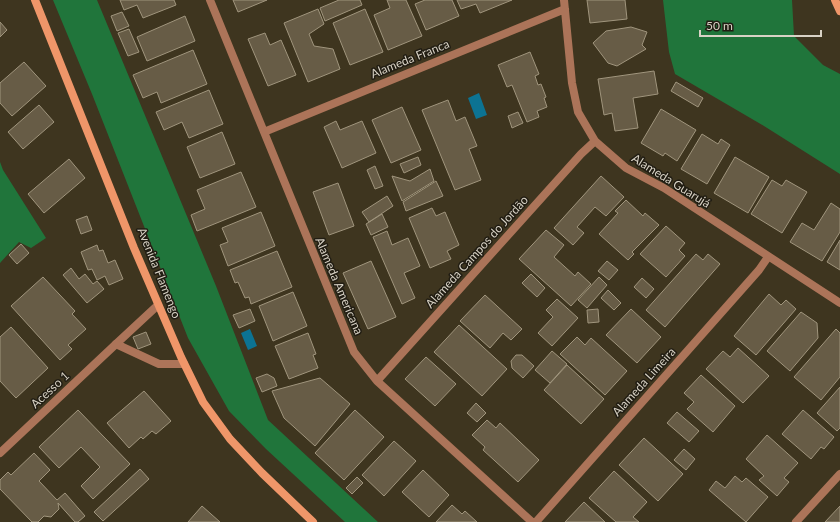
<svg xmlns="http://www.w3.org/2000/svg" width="840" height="522" font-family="Lato,sans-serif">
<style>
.forest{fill:#20753b}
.water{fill:#0c7393}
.building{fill:#675c46;stroke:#a0957d}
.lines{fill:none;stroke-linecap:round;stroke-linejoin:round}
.lane{stroke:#ac7459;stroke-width:8}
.street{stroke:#ac7459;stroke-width:8}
.secondary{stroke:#ef9669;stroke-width:8}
.labels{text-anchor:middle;stroke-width:3;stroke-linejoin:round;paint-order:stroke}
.street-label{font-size:12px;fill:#d8d2c5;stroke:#211d13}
</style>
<rect width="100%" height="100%" fill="#3e351f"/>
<!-- forest -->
<path class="forest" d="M53,0H97L216,286L268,420L378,522H345L266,449L229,411L188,338L92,94Z
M663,0H792L794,36L823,65L840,74V174L764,126L675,74L669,52Z
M0,162L3,170L46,238L31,248L19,242L0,263Z"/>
<!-- water -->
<path class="water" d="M479,93L487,115L476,119L468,98Z
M250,329L257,346L248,350L241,333Z"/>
<!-- building -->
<path class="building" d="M120,0H174L176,5L143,18L137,5L124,10Z
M233,0H267L238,12Z
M339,0H360L362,5L325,21L320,8Z
M387,0H406L422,36L388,50L374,15L390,8Z
M425,0H452L459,16L426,30L415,4Z
M457,0H512L480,13L476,4L461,9Z
M587,0H625L627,19L590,23Z
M318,9L324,24L309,34L314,46L333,49L340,69L308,82L284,23Z
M365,9L383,52L350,65L333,23Z
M122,12L129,26L117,31L111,16Z
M185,16L195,41L147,61L137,37Z
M0,22L7,30L0,37Z
M631,27L647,32L642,45L646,49L617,66L608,63L593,43L606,31Z
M129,29L139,52L128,56L118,33Z
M265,33L270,45L281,40L296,75L268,86L248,39Z
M193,50L207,84L161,103L157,92L143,98L133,75Z
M530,52L539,74L535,76L538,85L541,84L546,97L544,98L547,107L537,111L539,117L527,122L512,85L507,87L498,65Z
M24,62L46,86L12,116L0,103V83Z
M654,71L658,94L633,98L638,128L615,131L612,113L604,115L598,79Z
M676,82L703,98L698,107L671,91Z
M209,90L223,124L189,138L182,122L164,130L156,112Z
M448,100L456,121L465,117L477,146L469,149L481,180L455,190L422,110Z
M39,105L54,122L23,149L8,132Z
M402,107L421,150L391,163L372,120Z
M661,109L696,130L677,161L665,153L663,156L641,143Z
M518,112L523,123L512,128L508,116Z
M336,121L340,130L362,121L376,153L342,168L324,127Z
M222,132L235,164L200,178L187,147Z
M702,134L718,144L721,139L730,145L707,184L681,169Z
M418,157L421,165L404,173L400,164Z
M735,157L769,177L748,213L714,193Z
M69,159L85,178L44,213L28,194Z
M375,166L383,186L375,189L367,170Z
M430,169L434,181L402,201L392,176L410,181Z
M241,172L256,207L197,231L191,215L205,209L197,190Z
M601,176L624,197L606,216L595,207L577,227L584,233L573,245L554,228Z
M772,180L782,186L786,180L807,192L782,233L751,214Z
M436,181L443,196L406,211L403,202Z
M338,183L354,226L329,235L313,192Z
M387,196L393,206L369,222L362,212Z
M626,200L643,216L645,213L659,225L632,252L634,254L628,260L599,234L618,213L615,211Z
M831,203L840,209V232L822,261L790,242L802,223L814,230Z
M432,208L436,216L445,212L459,245L447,251L451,259L430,268L409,218Z
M261,212L275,246L228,266L220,245L228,242L222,228Z
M382,214L388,227L371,235L366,224Z
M87,216L92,230L81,234L76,220Z
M666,226L685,243L679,250L685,256L666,277L640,254Z
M546,230L564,245L554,257L575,276L578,272L591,284L571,306L519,259Z
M387,231L392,245L408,238L420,266L404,273L415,298L402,304L373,237Z
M840,240V270L827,262Z
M21,244L29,253L17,264L9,255Z
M97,245L99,251L103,250L108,263L115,260L123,279L109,285L105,276L97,280L92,269L88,270L81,252Z
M277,251L292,287L251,304L249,297L245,298L238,282L235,283L230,270Z
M696,254L703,260L708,254L720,264L665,327L646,310Z
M371,261L396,317L368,329L343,273Z
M607,261L618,270L609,280L598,271Z
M71,268L79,279L85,274L93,284L97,281L104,289L87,303L63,275Z
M531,274L545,288L537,297L522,283Z
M43,277L75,311L72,314L86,329L68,345L72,349L60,360L11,306Z
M599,277L607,285L587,308L578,300Z
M642,278L654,289L646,298L634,287Z
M608,290L621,303L614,310L601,298Z
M293,292L307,326L273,341L259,306Z
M769,294L781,305L786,300L796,309L756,355L734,336Z
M485,295L522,329L511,340L503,333L490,348L460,321Z
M557,299L578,318L552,346L538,333L553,317L546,310Z
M250,309L255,321L239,328L233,315Z
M598,309L599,322L588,323L587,310Z
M631,309L661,337L637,363L606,335Z
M801,312L817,323L818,338L790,371L767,351Z
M459,325L507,369L482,396L434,352Z
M11,327L48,368L16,398L0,381V337Z
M836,329L840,333V377L821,400L794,377Z
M146,332L151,344L138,349L133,337Z
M308,333L316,354L313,355L318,368L289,379L275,346Z
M577,337L585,345L591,338L627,371L605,395L560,354Z
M738,348L769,376L743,403L706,369L723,351L730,357Z
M552,351L567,364L550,383L535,370Z
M516,355H522L534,366L523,378L512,368L511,361Z
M426,357L456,384L435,406L405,379Z
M567,365L604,399L581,424L544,390Z
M267,374L274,378L277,386L262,392L256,378Z
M701,375L735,406L713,432L687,409L694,402L684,393Z
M320,378L350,404L315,446L284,418L272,391Z
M840,387V428L837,431L817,413Z
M144,391L171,421L156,434L152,431L143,439L141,437L129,448L107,423Z
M476,403L486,413L477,422L467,413Z
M78,410L130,464L93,499L81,486L100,467L81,447L59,468L39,447Z
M355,410L384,437L344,480L315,453Z
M803,410L834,437L824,449L821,447L811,459L782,434Z
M677,412L699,431L689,442L667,423Z
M487,420L496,428L500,423L539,460L518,482L483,450L485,447L472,435Z
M767,435L798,463L784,478L789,482L777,496L759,480L764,476L746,459Z
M644,438L683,474L658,501L619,465Z
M394,441L416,461L384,496L362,475Z
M684,449L695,459L686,470L674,460Z
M34,453L50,470L39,481L57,500L65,493L85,516L78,522H75L58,503L59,509L51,517L44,516L38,522H32L0,489V480L8,472L11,475Z
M140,469L149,479L103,521L94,512Z
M423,470L449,495L429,517L402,492Z
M614,471L647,502L633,517L639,522H616L589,498Z
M735,476L742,482L746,478L768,497L746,522L709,490L716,481L725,488Z
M357,477L363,483L352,494L346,488Z
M584,502L605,522H565Z
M452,505L462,514L465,511L477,522H436Z
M202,506L220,522H188Z
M840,506V522H825Z"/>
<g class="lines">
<!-- lane -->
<path class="lane" d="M158,305L116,344L159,364H184"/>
<!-- street -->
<path class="street" d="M210,0L354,352L377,381L532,522
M564,0L572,83L578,112L595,141L626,168L664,188L840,303
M264,132L565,9
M377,381L581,154L595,141
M0,453L116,344
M536,522L759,270L768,257
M796,522L840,474"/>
<!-- secondary -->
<path class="secondary" d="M35,0L134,248L181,357L203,402L230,439L262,473L313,522
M835,0L840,11"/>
</g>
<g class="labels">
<!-- street labels -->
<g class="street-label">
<text transform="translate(410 59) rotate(-22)" y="4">Alameda Franca</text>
<text transform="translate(671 181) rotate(32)" y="4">Alameda Guarujá</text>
<text transform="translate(477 252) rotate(-48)" y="4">Alameda Campos do Jordão</text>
<text transform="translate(159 273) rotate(68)" y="4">Avenida Flamengo</text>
<text transform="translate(339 286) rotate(67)" y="4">Alameda Americana</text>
<text transform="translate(644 382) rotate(-48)" y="4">Alameda Limeira</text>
<text transform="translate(50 390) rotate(-43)" y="4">Acesso 1</text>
</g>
</g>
<!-- scale -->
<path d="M700 30v6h121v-6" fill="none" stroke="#d8d2c5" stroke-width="2"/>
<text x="706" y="30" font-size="12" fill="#d8d2c5" stroke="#211d13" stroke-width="3" paint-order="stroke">50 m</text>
</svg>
